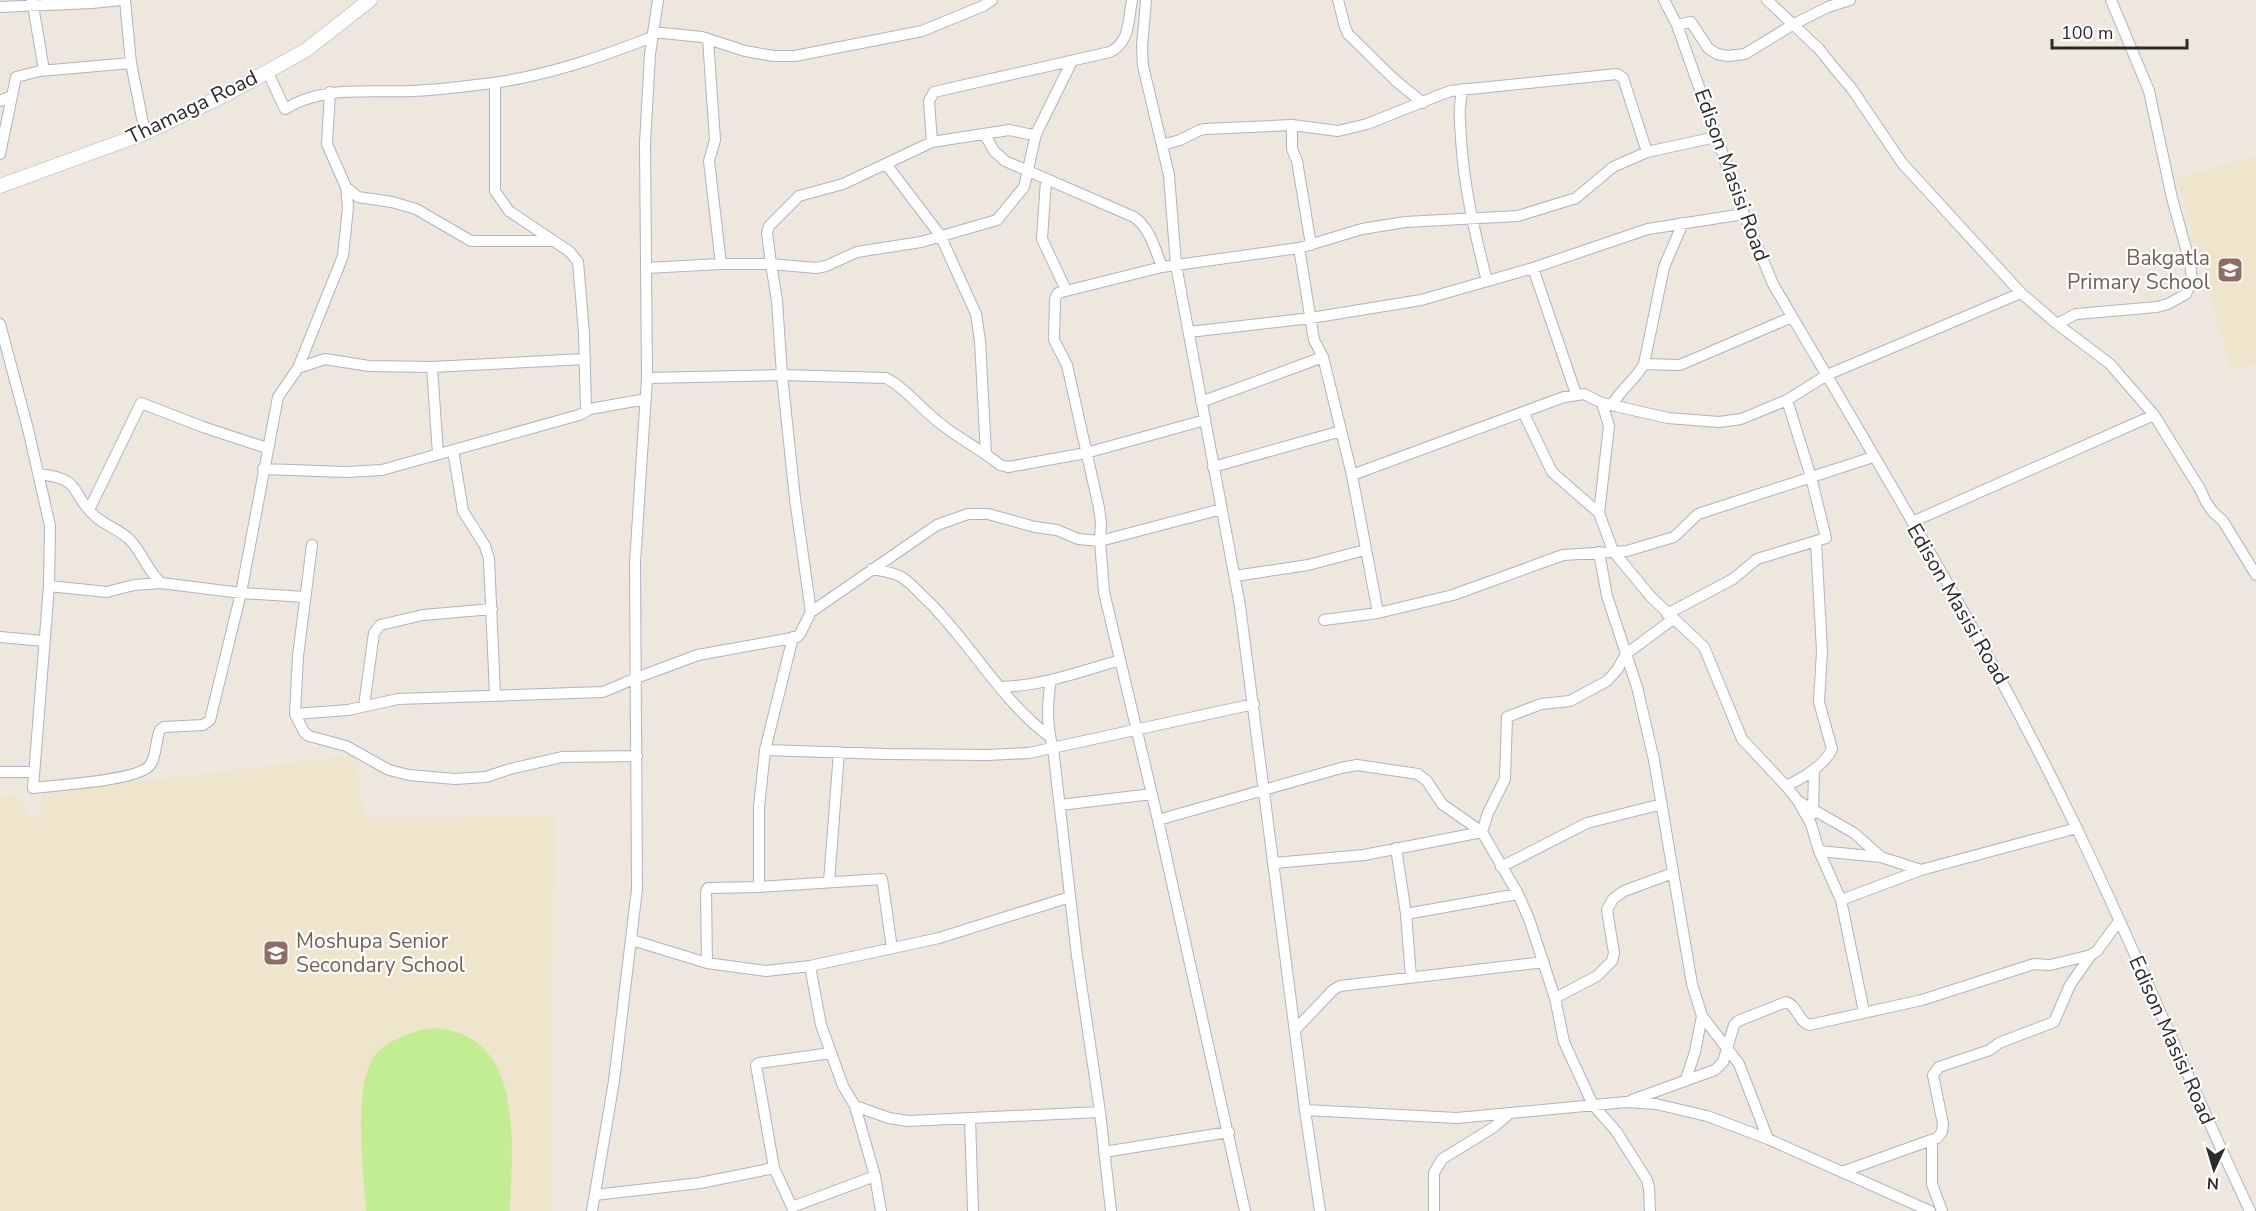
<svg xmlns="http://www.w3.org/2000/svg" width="2256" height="1211" font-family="'Nunito Sans',sans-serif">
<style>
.education{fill:#efe5cc}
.pitch{fill:#c3ed93}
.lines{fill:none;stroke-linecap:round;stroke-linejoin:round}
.minor-casing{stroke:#b1b3bf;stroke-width:12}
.secondary-casing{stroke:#b1b3bf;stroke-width:15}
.minor{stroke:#fff;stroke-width:10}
.secondary{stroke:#fff;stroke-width:14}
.labels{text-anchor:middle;stroke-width:4.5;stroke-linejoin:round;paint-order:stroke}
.street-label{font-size:21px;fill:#2b2b2b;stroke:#fff}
.education-label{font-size:21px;fill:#785e54;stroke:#fff;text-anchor:end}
</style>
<rect width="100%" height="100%" fill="#ede7dd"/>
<!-- education -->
<path class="education" d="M2256,156V363L2231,371L2177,178Z
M355,755L364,818L555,815L551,1087L552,1211H0V798L15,796L27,804V818L40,817L43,794Z"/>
<!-- pitch -->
<path class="pitch" d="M433,1028C526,1033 512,1144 510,1211H366C364,1173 351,1080 378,1052C393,1037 413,1031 433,1028Z"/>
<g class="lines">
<!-- minor casing -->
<g class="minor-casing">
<path id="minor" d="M32,0L44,70
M125,0L131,63L145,133
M1146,0L1142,47L1143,66L1169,175L1176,265L1240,606L1305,1110L1320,1211
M1338,0L1345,27L1348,34L1396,81L1423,103
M1664,0L1677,25L1744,214L1773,284C1878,463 1987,642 2077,829C2138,955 2190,1085 2250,1211
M1767,0L1819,49L1835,69L1852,89L1902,163L2021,293L2057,324L2076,314L2157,307L2168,304L2186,294L2192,280L2190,263L2172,198L2149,91L2111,0
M0,7L92,3L121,0
M1677,25L1691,22L1708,48L1717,54L1728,56L1745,54L1794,24L1828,7L1850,0
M653,32L702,37L745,51L773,56H795L922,31L983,6L992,0
M708,39L715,140L709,161L721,264
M267,71L285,109C323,85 368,93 411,91C438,90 466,86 493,83C549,75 601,57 652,37
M495,83V191L509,211L570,252L578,262L584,333L586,410
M1463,89C1458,106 1460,122 1461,139C1464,188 1475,234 1487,281
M0,101L11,96
M1292,125V149L1297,161L1311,245
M1036,134L1024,187L997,220L921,242L857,252L826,266L816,268L771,264L777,301L782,375L886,378C907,389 922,410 941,424C959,439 981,449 1000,465L1008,467L1086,453L1205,420
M985,135L994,151L1005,161L1134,217C1150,228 1155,249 1162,267
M932,142L929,101L934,92L1110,52C1130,42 1128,21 1132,0
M1162,145L1180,140L1200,130L1205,129L1292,125L1338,131L1367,124L1450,91L1617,74L1623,78L1647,152
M0,154L16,77L40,71L131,63
M886,164L940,235L976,314L980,341L986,454
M1046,180L1042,239L1066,290
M346,187L358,197L392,202L416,209L471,241H554
M1299,248L1314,340L1323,357L1352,475L1378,613
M646,268L721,264H771L767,233L769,226L799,196L843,184L932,142L1009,130L1028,134H1036L1072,61
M1533,268L1576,394
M0,324L28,429L50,526L49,586L33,788C55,785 139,781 150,765C157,756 155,741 160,730L164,727L203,725L210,720L241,593L278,397L298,368L343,256L348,207L346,187L327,144L330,92
M2057,324L2110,364L2154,415L2200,489L2206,502L2213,512L2223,521L2256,575
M1189,332L1311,318L1421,300L1533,268L1648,229L1744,214
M1644,364L1680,365L1792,317
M432,367L438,454
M298,368L325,359L369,366L432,367L585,359
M1201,402L1323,357
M1602,403L1609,426L1599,513L1613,551L1651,597L1704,647L1742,739L1786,786L1798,801L1811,824L1819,851L1841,900L1864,1012
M1612,405C1621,389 1636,379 1644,364L1664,267L1683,223
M1523,412L1552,472L1599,513
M453,450L463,511L485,546L489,559L495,695
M1213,467L1341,431
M263,469L346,472L382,470L579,415L590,409L646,399
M39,474C85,479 69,494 96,517C106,526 121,530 131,541C143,554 146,569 161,583
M1352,475L1564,397L1584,394L1602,403L1668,418L1719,422L1741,419L1787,400L1827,375L2021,293
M1222,509L1100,541L1104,592L1158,820L1245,1211
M89,510L141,403L203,427L267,448
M1912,522L2154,415
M312,545L298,656L295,714L304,732L309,736L346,746L389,770L409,775L455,779L486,777L510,769L562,757L637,756
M1599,552L1607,596L1637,687L1654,760L1692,984L1702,1016L1739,1064L1768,1139
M872,569C882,571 894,572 903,578C913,585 921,595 930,603C972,646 1002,701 1050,737
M1235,576L1308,565L1365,550
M49,586L107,592L134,585L161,583L241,593L305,597
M811,612L937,525L968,514H988L1035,527L1057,530L1078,539L1100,541L1101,522L1099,508L1067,365L1054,340L1055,299L1058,293L1162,267L1299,248L1362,229L1405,222L1518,216L1576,198L1613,167L1647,152L1716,137
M1667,614L1733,579L1757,559L1826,538L1811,477L1787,400
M1324,620L1378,613L1453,595L1563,555L1627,551L1674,537L1698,514L1873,457
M0,637L44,641
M1000,687C1041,686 1080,672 1120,660
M364,706L374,633L380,625L423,615L492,609
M295,714L348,710L398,699L603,692L636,678L698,655L797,637L800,634L811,612L795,499L782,375L647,378
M765,750L793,637
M0,772H33
M1786,786C1803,778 1824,766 1832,749L1819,702L1822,651L1816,542
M1798,801L1854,833L1881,857
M1060,805L1152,794
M1813,814L1814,769
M1158,820L1341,768L1357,765L1418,774L1427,781L1442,804L1482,832L1518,894L1529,919L1555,998L1564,1042L1593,1105L1616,1131L1647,1180L1649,1188L1650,1211
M1396,848L1406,914L1411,977
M1819,851L1881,857L1921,870
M1274,863L1364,855L1482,832L1488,813L1505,779L1507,717L1541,704L1570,701L1607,681L1617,670L1626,654L1673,619
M1501,867L1587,823L1662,804
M829,882L839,752
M759,887L882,879L892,948
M1841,900L1921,870L2077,828
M1406,914L1518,894
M632,940L707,963L706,892L708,888L759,887V807L765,750L886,754L987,755L1029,753L1254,704
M707,963L766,971L810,966L821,1025L843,1086L855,1106L889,1118L908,1121L1100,1112L1077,956L1053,748C1046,725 1047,703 1051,680
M810,966L939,938L1070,897
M1555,998L1597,976L1612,961L1614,953L1607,910L1613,899L1624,891L1673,873
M1295,1030L1333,990L1340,986L1544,962
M1686,1079L1695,1052L1702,1016
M1632,1100L1715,1070L1723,1062L1734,1025L1738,1021L1786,1002C1797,1005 1798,1021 1809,1025L1922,1000L2034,964L2050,965L2091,955L2097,951L2119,921
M855,1106L875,1176L881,1211
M1305,1110L1457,1118L1626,1102L1656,1104L1707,1116L1768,1139L1930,1211
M1100,1112L1111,1211
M970,1118L973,1211
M1932,1140V1184L1942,1211
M1104,1152L1229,1132
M774,1168L792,1207L875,1176
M1842,1172L1937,1138L1942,1132L1943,1124L1934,1080L1933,1075L1939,1067L1990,1050L1999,1043L2054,1022L2070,985L2091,955
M595,1195L700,1183L774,1168L756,1065L759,1063L831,1053
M592,1211L614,1081L637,889L635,563L647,378L645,143L650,54L658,0
M1434,1211V1173L1442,1159L1494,1127L1510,1113"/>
</g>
<!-- secondary casing -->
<g class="secondary-casing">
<path id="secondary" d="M0,186L145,133L227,94L306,50L370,0"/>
</g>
<!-- minor -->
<use href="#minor" class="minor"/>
<!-- secondary -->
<use href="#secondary" class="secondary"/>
</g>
<!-- icons -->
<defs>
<g id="school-square" transform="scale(1.35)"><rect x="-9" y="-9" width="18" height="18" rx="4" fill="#8d6e63" stroke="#fff"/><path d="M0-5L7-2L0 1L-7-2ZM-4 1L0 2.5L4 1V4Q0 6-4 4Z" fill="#fff"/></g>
</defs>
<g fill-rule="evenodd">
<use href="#school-square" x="2230" y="270"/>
<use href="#school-square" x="276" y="953"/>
</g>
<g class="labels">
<!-- street labels -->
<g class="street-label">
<text transform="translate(192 107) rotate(-26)" y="7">Thamaga Road</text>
<text transform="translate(1732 175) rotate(70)" y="7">Edison Masisi Road</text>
<text transform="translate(1958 604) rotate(60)" y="7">Edison Masisi Road</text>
<text transform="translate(2172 1040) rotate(66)" y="7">Edison Masisi Road</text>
</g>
<!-- education labels -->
<g class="education-label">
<text x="2210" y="265">Bakgatla<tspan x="2210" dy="24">Primary School</tspan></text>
<text x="296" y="948" text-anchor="start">Moshupa Senior<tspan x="296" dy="24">Secondary School</tspan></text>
</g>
</g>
<!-- north arrow -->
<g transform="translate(2214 1169) rotate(184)" stroke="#ffffff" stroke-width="4.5" paint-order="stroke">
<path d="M0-4.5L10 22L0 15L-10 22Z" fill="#2b2b2b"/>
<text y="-9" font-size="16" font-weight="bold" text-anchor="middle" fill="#2b2b2b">N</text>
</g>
<!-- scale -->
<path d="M2052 39v9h135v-9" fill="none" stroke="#2b2b2b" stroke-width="3"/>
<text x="2061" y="39" font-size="18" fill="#2b2b2b" stroke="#ffffff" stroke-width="4.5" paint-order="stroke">100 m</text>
</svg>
